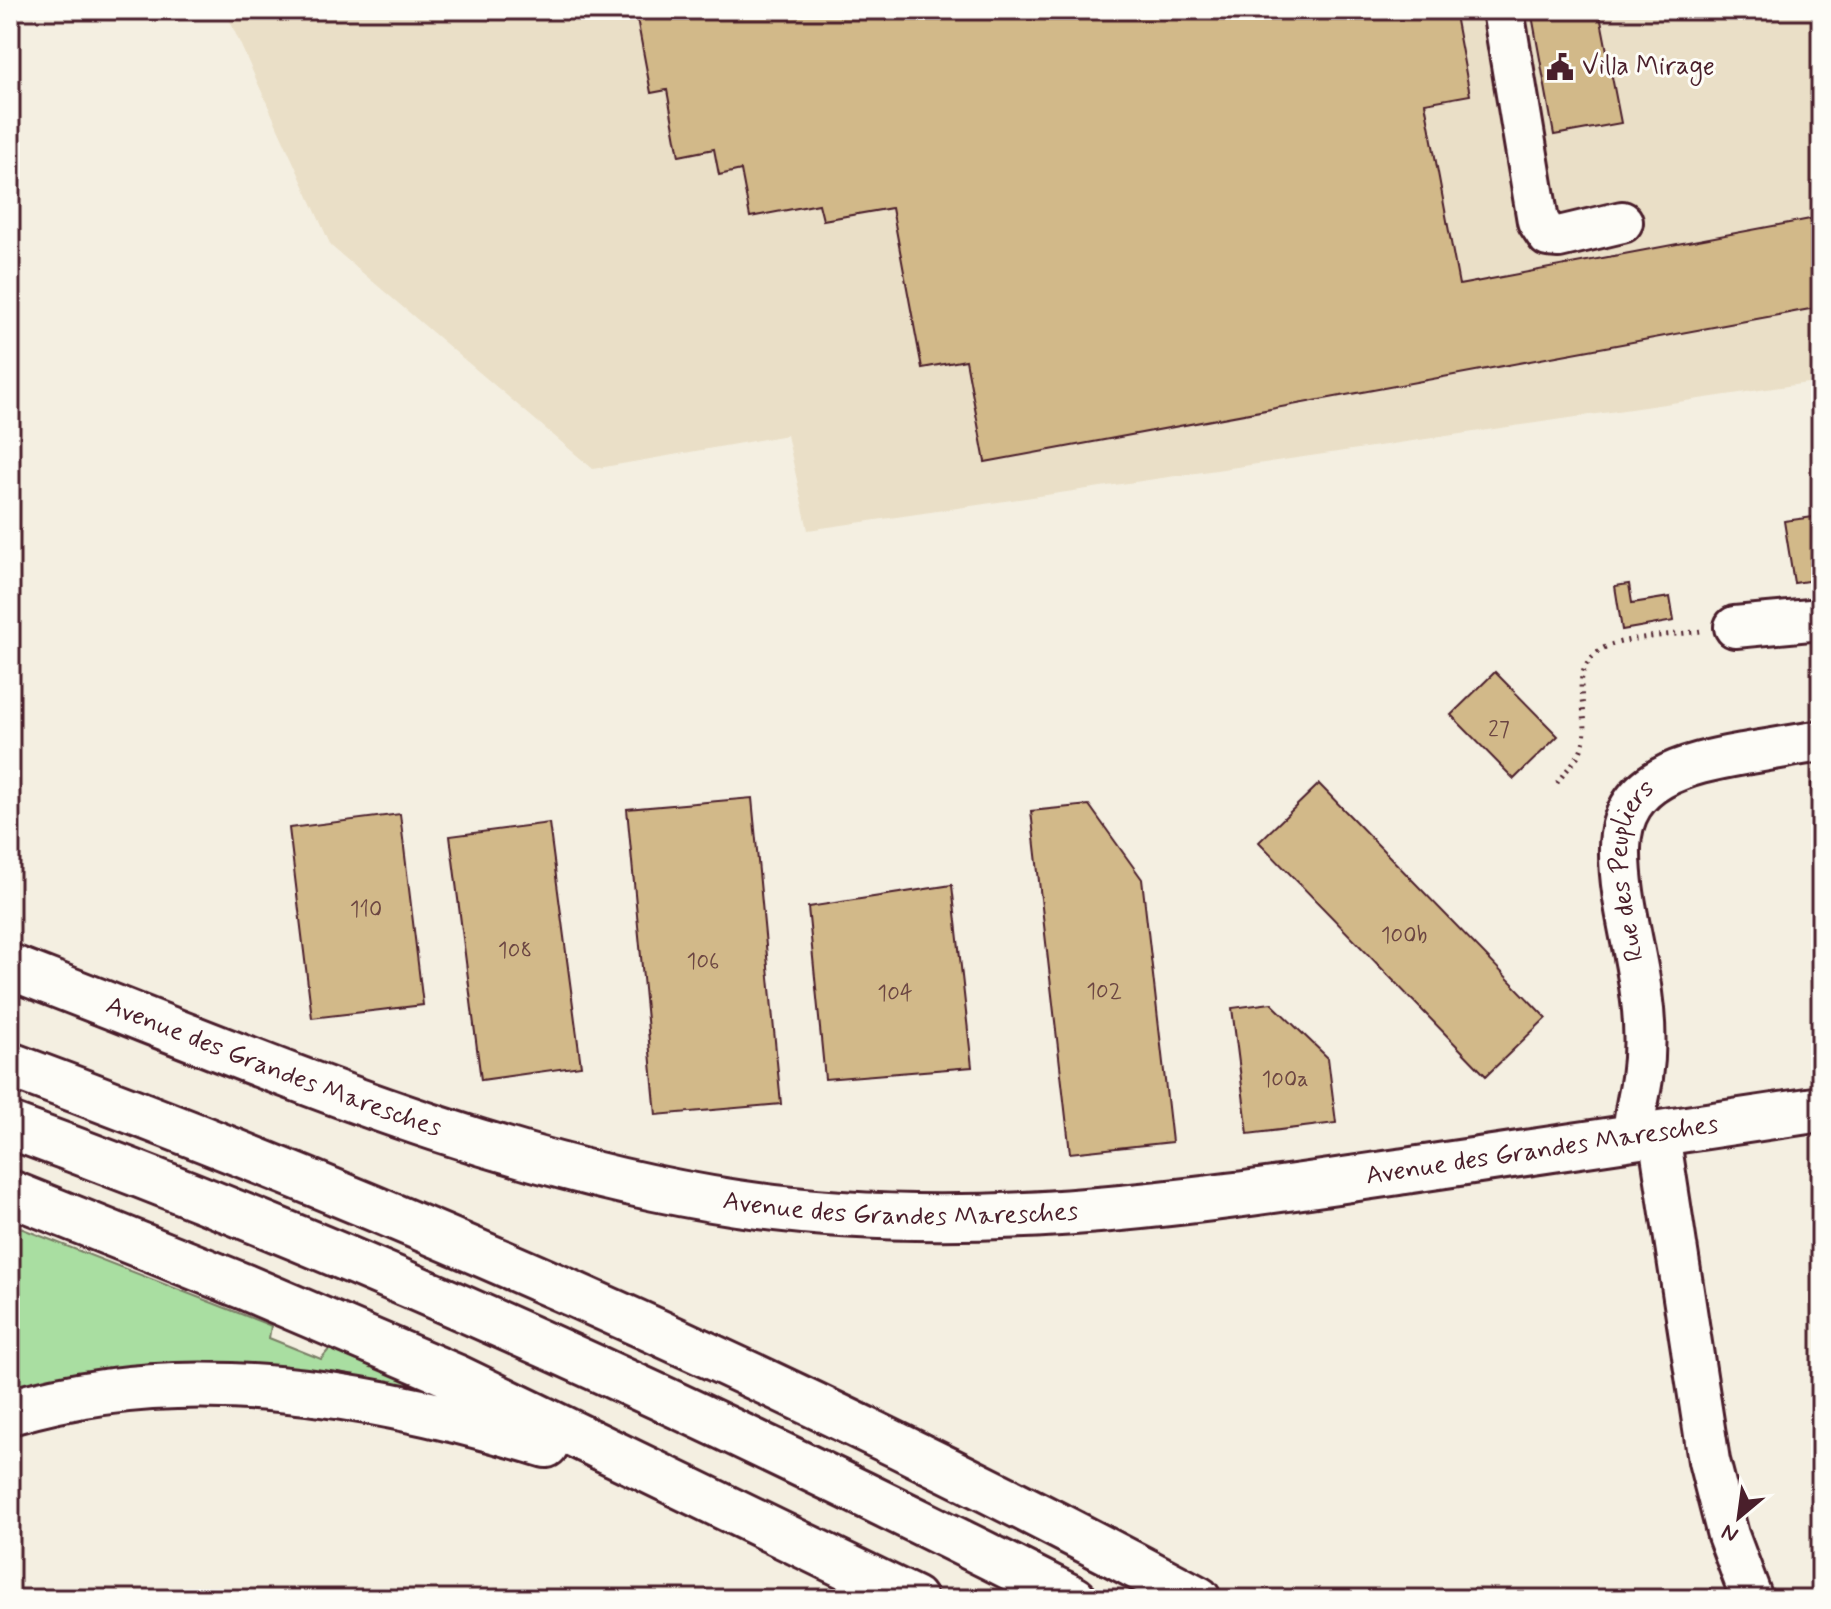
<svg xmlns="http://www.w3.org/2000/svg" width="1831" height="1609" viewBox="0 0 1831 1609" font-family="Mynerve,sans-serif">
<rect width="100%" height="100%" fill="#f4efe1"/>
<filter id="ink" filterUnits="userSpaceOnUse"><feTurbulence type="fractalNoise" baseFrequency=".0125" numOctaves="2"/><feDisplacementMap in="SourceGraphic" scale="16" xChannelSelector="R" yChannelSelector="G"/><feConvolveMatrix kernelMatrix="1 2 1 2 8 2 1 2 1" color-interpolation-filters="sRGB"/></filter>
<g filter="url(#ink)">
<path fill="#eadfc7" d="M225,10H1821V381L808,530L787,435L593,469L331,246Z"/>
<path fill="#a9dea1" stroke="#7a7e66" stroke-width="2" d="M10,1224L269,1325L271,1326L269,1338L321,1359L331,1347L447,1396L10,1394Z"/>
<path fill="#d2b989" stroke="#4a1f2b" stroke-width="2" d="M655,10H1454L1470,95L1425,103L1459,285L1821,217V307L985,462L966,360L922,368L892,208L823,220L819,204L750,217L741,170L719,175L714,149L679,156L667,90L651,93L636,13Z
M1531,10H1599L1621,123L1554,135Z
M1821,516V579L1794,583L1784,521Z
M1629,584L1632,603L1670,597L1674,621L1622,630L1615,586Z
M1495,672L1558,736L1514,779L1451,715Z
M1821,783V834H1818L1811,784Z
M1319,784L1546,1018L1486,1076L1259,842Z
M752,798L781,1104L656,1115L627,809Z
M1089,805L1142,879L1172,1142L1070,1153L1031,811Z
M400,814L423,1005L312,1018L289,828Z
M549,823L581,1066L481,1080L450,836Z
M952,885L972,1067L825,1079L808,907Z
M1271,1003L1328,1058L1336,1123L1248,1134L1232,1008Z"/>
<g fill="none" stroke-linecap="round" stroke-linejoin="round">
<g stroke="#4a1f2b" stroke-width="46">
<g id="minor">
<path d="M1503,10L1538,221L1548,236L1559,237L1622,222"/>
<path d="M1735,627L1821,619"/>
<path d="M1659,1134L1709,1461L1728,1535L1752,1599"/>
<path id="s1" d="M1634,1138C1633,1116 1639,1099 1642,1078C1646,1050 1645,1021 1641,993C1635,945 1619,896 1620,848C1621,778 1687,764 1743,754C1769,750 1795,745 1821,741"/>
</g>
</g>
<g stroke="#4a1f2b" stroke-width="50">
<g id="major">
<path id="s2" d="M10,967C247,1057 484,1165 737,1203C964,1237 1181,1204 1405,1171C1544,1150 1682,1130 1821,1109"/>
</g>
</g>
<g stroke="#4a1f2b" stroke-width="50">
<path id="highway" d="M10,1065C417,1216 815,1394 1198,1599
M10,1126C375,1259 728,1424 1074,1599
M10,1193L245,1287L458,1378L914,1599
M10,1412C187,1359 374,1393 546,1445"/>
</g>
<path stroke="#4a1f2b" stroke-width="5" stroke-dasharray="2 6" stroke-linecap="butt" d="M1557,783C1564,772 1578,760 1582,747C1594,712 1562,676 1602,649C1621,637 1677,635 1701,631"/>
<use href="#minor" stroke="#fdfcf7" stroke-width="40"/>
<use href="#major" stroke="#fdfcf7" stroke-width="44"/>
<use href="#highway" stroke="#fdfcf7" stroke-width="44"/>
</g>
</g>
<defs>
<g id="civic-bare" transform="scale(2.16)"><path d="M-.6-6.5H3V-4.5H.6V-3L4-1V1h2V6H-6V1h2V-1L-.6-3ZM-1.2 2.5V6h2.4V2.5Z" fill="#4a1f2b" stroke="#fdfcf7" stroke-width="2.5" paint-order="stroke"/></g>
</defs>
<g fill-rule="evenodd">
<use href="#civic-bare" x="1560" y="67"/>
</g>
<g text-anchor="middle" dominant-baseline="central" stroke-width="6" stroke-linejoin="round" paint-order="stroke">
<g font-size="22" fill="#6c4642">
<text x="1499" y="730">27</text>
<text x="366" y="910">110</text>
<text x="1404" y="936">100b</text>
<text x="515" y="951">108</text>
<text x="703" y="962">106</text>
<text x="1104" y="992">102</text>
<text x="895" y="994">104</text>
<text x="1285" y="1080">100a</text>
</g>
<g font-size="26" fill="#4a1f2b" stroke="#fdfcf7" text-anchor="start">
<text x="1582" y="67">Villa Mirage</text>
</g>
<g font-size="26" fill="#4a1f2b" stroke="#fdfcf7">
<text stroke="none"><textPath href="#s1" startOffset="272">Rue des Peupliers</textPath></text>
<text stroke="none"><textPath href="#s2" startOffset="282">Avenue des Grandes Maresches</textPath></text>
<text stroke="none"><textPath href="#s2" startOffset="1576">Avenue des Grandes Maresches</textPath></text>
<text stroke="none"><textPath href="#s2" startOffset="930">Avenue des Grandes Maresches</textPath></text>
</g>
</g>
<rect width="1831" height="1609" fill="none" stroke="#fdfcf7" stroke-width="40"/>
<rect x="20" y="20" width="1791" height="1569" fill="none" stroke="#4a1f2b" stroke-width="3" filter="url(#ink)"/>
<g transform="translate(1739 1517) rotate(209)" stroke="#fdfcf7" stroke-width="6" paint-order="stroke">
<path d="M0-6L14 30L0 20L-14 30Z" fill="#4a1f2b"/>
<text y="-12" font-size="22" font-weight="bold" text-anchor="middle" fill="#4a1f2b">N</text>
</g>
</svg>
